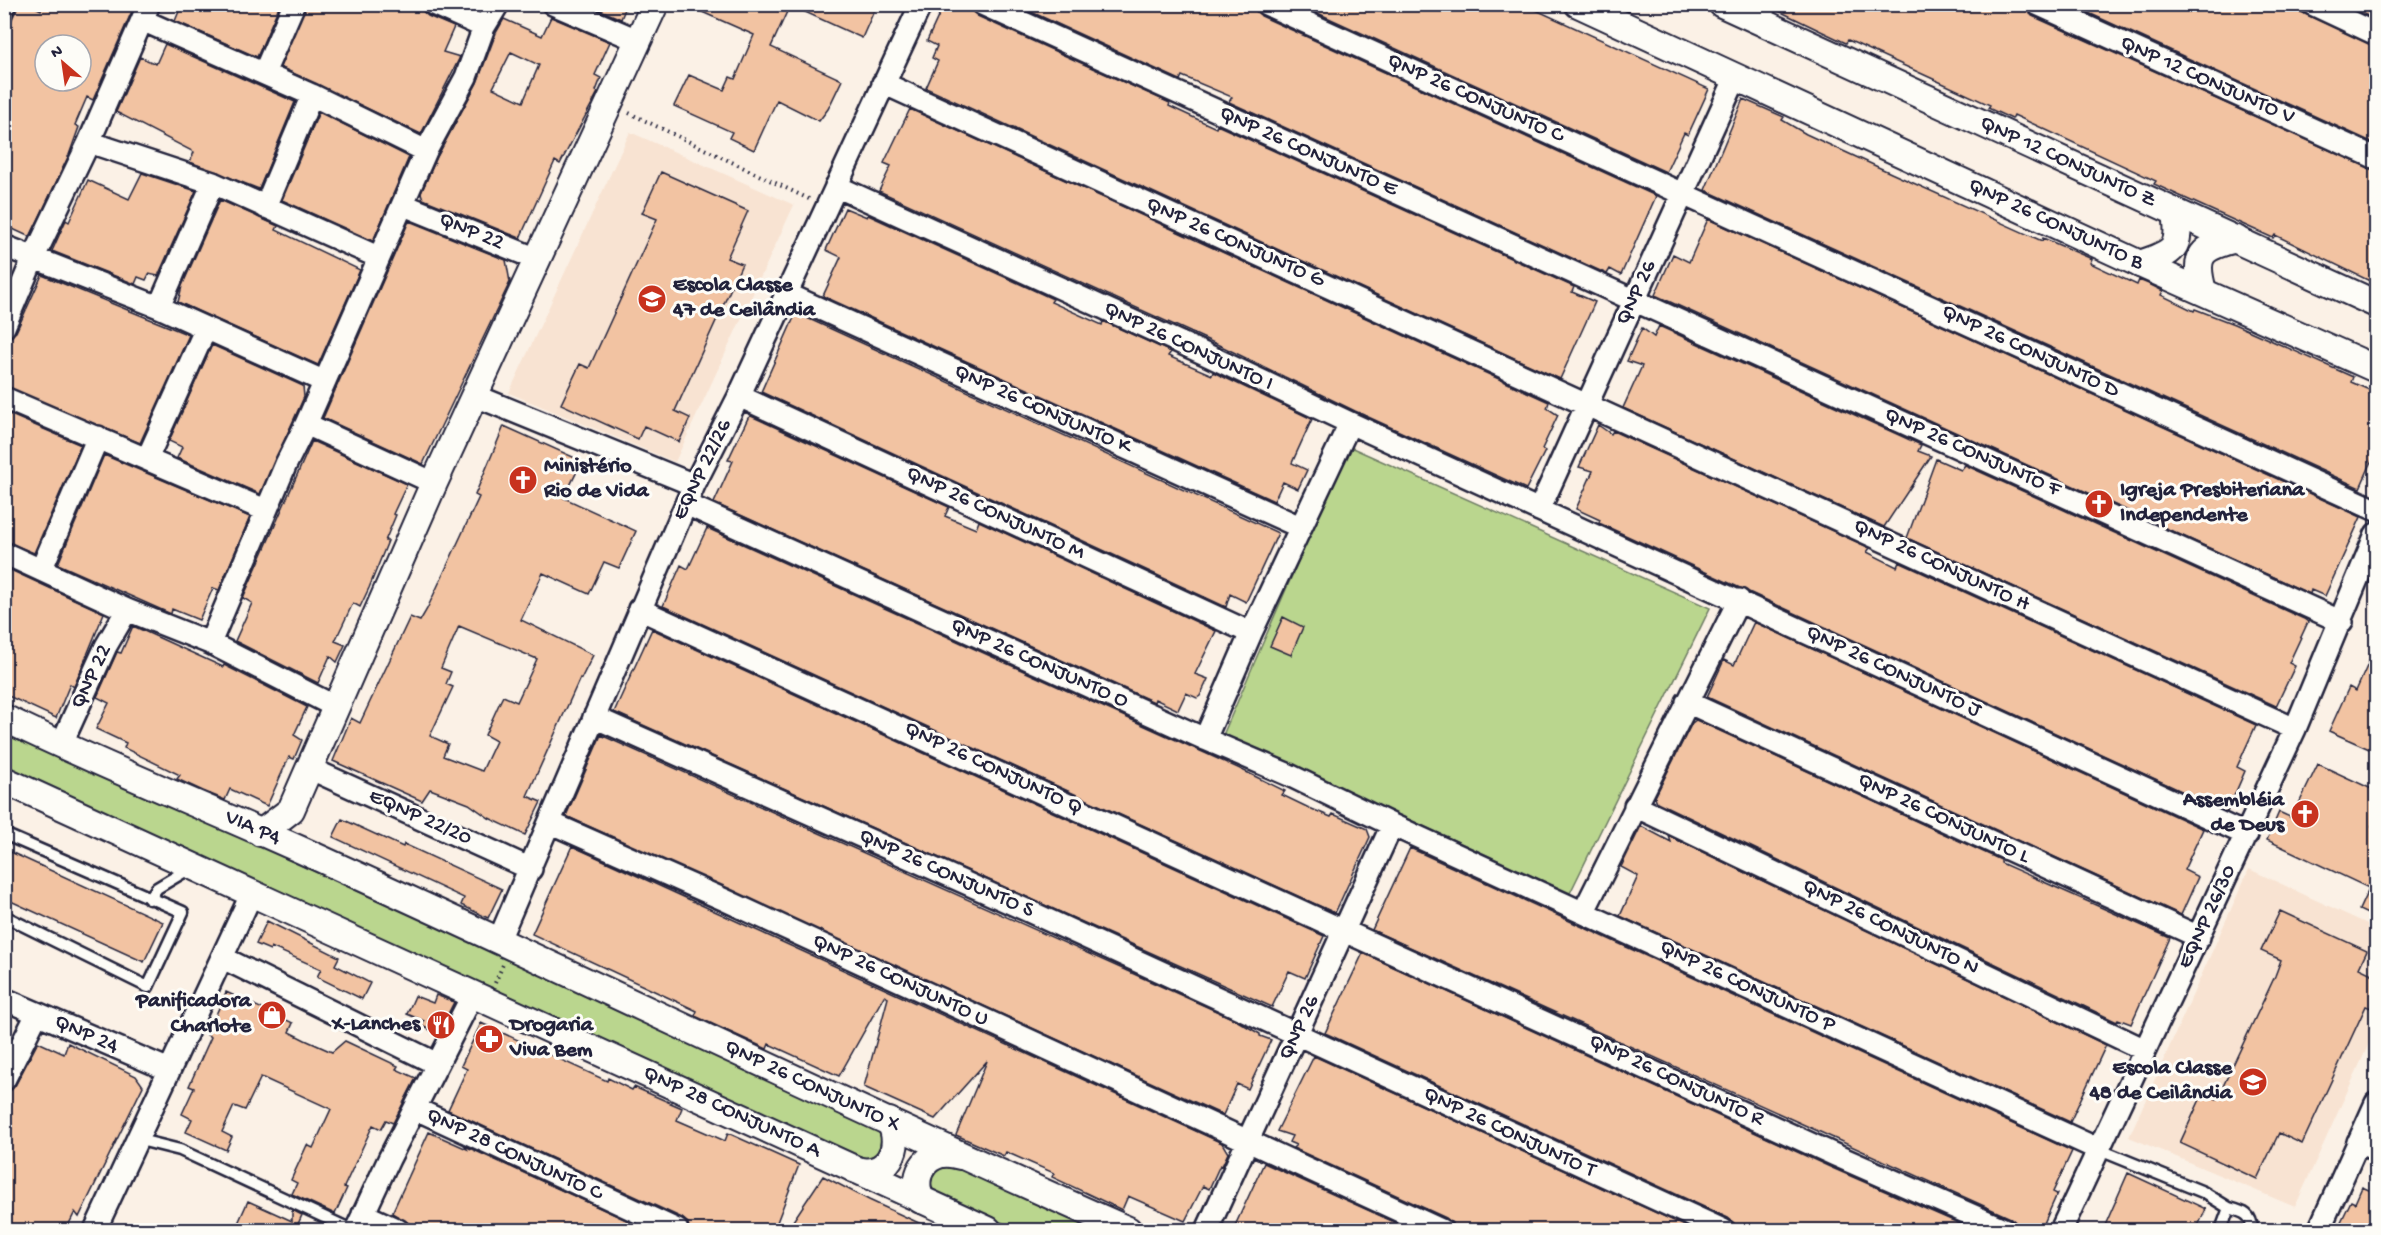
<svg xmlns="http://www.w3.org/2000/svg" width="2381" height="1235" viewBox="0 0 2381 1235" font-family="'Gochi Hand',sans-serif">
<rect width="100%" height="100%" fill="#fbf1e6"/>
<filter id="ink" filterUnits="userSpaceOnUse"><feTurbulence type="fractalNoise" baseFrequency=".0167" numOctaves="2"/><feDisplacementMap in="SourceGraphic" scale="12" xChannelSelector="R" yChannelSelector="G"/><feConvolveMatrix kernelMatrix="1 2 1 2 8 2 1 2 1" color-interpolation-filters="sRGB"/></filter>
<g filter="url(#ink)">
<path fill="#f8e3d2" d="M630,132L794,205L675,462L509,393Z
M2249,869L2376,928V1028L2295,1207L2129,1137Z"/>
<path fill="#bad68e" stroke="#6e7c64" stroke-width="1.5" d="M1348,446L1710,608L1570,893L1223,735Z
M5,734L160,801L877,1127L883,1143L878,1154L862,1159L5,769Z
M948,1163L1098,1230H1019L934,1192L930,1182L933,1171Z"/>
<path fill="#f2c3a2" stroke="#22223b" stroke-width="1.5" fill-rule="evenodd" d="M19,4H29L41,10L43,4H135L93,100L87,97L75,125L79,127L69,155L30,237L4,225V36ZM45,45H81V81H45Z
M182,4H280L257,57L175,21Z
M306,4H415L428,16L454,27L443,52L460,57L421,134L280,67Z
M587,4H627L621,19Z
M684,4H877L862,38L790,5L771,47L842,80L828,109L819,121L777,100L754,150L729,138L732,132L674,106L689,75L724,90L730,77L735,79L754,35Z
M944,4H969L977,16L1170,103L1169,106L1216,128L1217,125L1574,287L1572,292L1595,302L1560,379L926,88L938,61L932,58L937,46L927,41Z
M1014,4H1253L1261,16L1656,196L1621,275L1610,269L1607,274L1229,102L1232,97L1182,76L1180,80Z
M1298,4H1523L1709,89L1688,135L1684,133L1666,172Z
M1779,4H2024L2032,16L2376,171V284L2275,235L2273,238L2178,195L2154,184L2156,181L2014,115L2012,119L1988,108L1990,105L1942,83L1848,40L1846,43L1827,34L1777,10Z
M2069,4H2284L2376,47V144Z
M2351,4H2376V20L2349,7Z
M551,17L610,42L595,75L601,78L596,91L598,92L560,164L555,161L520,238L423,199L421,193L437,157L477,83L496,33L504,19L542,36ZM511,52L539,65L523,102L493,88Z
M165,44L295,102L259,189L190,162L194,152L116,112L140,57L156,64Z
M1743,99L1784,117L1782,120L1806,134L1891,173L2042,241L2043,238L2092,259L2090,263L2137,285L2139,280L2151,285L2163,291L2161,295L2194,311L2195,309L2234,324L2353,377L2351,382L2374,392L2371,399L2376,401V452L2360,488L1705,190Z
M910,109L1549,402L1547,408L1558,415L1542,449L1545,451L1526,489L1355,411L1223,347L879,191L891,166L884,163Z
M319,112L409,157L373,241L282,200Z
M661,172L748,211L727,258L742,264L675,411L690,418L679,442L644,426L638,439L561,404L580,364L589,368L657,219L642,213Z
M142,173L196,191L158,276L149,274L146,280L138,277L135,284L52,251L66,220L69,222L88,180L129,199Z
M220,200L278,226L276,230L360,270L318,365L178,302L182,286Z
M845,208L867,217L868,215L1053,299L1051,302L1102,325L1103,321L1171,352L1168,356L1212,375L1213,372L1312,419L1292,463L1307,470L1298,489L1283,482L1274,501L823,296L841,257L826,250Z
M1708,219L2361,517L2325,596L2311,590L2310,594L1655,295L1673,254L1689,262Z
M409,221L506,260L510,282L423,464L323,418Z
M42,275L189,335L140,443L4,386V340L16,332Z
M796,313L1278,533L1246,602L1230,594L1226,607L761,392Z
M1659,326L1921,445L1918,451L1931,456L1884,527L1623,408L1642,366L1627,361L1642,328L1654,337Z
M212,345L303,386L304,397L260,494L177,458L182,447L169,441Z
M4,412L81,445L34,553L4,541Z
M751,416L949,507L945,516L976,529L979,521L1216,631L1195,674L1208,679L1200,696L1197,698L1186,693L1178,710L1155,699L1154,702L714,503L733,461L728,460L748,418Z
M1598,425L1611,434L1613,431L1870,548L1867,552L1897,567L1899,562L2256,725L2237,767L2245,771L2227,812L1599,523L1600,520L1576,509L1593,471L1579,467Z
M504,426L582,461L564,498L636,531L619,568L604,562L589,594L543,573L521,620L593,655L581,679L580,678L527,796L541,802L525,835L489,818L469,804L430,789L422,801L333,761L351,718L360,723L410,617L420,621L427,609L479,497L475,495ZM459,626L537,659L517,702L503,696L500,702L485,735L496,741L482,771L443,756L448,744L430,736L453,687L446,684L451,672L441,668Z
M312,441L407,484L393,514L396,515L385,541H388L369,588L360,607L353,603L335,641L345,645L337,662L330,656L318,683L235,641L252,603L243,598Z
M104,455L250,517L219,590L213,588L199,620L172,609L171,614L58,564Z
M1936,459L1961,470L1965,465L2304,619L2308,622L2289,663L2295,666L2276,706L1907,538Z
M707,528L1238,768L1285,791L1282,795L1307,807L1331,817L1333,814L1367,829L1370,837L1335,913L663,606L681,565L688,569Z
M4,567L104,613L74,687L70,684L56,718L4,694Z
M1283,617L1303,627L1291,655L1270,646Z
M1754,622L2203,829L2184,870L2198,877L2181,915L1707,697L1724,660L1734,665Z
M133,626L223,667L224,665L307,707L294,735L302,740L294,759L289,757L267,806L230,789L225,800L203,791L177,779L180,775L124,748L126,743L96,729L109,703L97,697L117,652L121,653Z
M652,629L1324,936L1305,978L1289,971L1272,1007L614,712Z
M2376,646V752L2329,731L2349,687L2356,691Z
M1696,720L2001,860V863L2170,938L2131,1024L2118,1019L2117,1022L1657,802L1655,797L1692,723Z
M601,735L1234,1019L1260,1034V1036L1271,1040L1248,1089L1237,1084L1223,1115L566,816Z
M2318,764L2376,791V816L2372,826L2376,829V918L2359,910L2369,888L2267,840L2279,812L2292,818Z
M342,819L403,847L404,844L502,889L488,918L461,905L464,898L333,837Z
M1641,826L1671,842L1669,836L2106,1045L2070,1122L1620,916L1638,876L1621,867Z
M572,846L1222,1143L1228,1153L1222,1166L1220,1165L1209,1189L1203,1186L1185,1221L1128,1196L1122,1210L1052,1177L1054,1173L1006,1152L1004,1156L956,1135L987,1061L935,1119L864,1087L888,998L884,996L839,1076L769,1044L767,1049L695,1016L697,1011L532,934Z
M1410,848L2072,1151L2053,1192L2057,1194L2041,1230H2025L2018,1227L2011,1218L1372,930Z
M4,849L163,922L144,962L4,898Z
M2280,911L2367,951L2359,968L2376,976V995L2371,1008L2366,1006L2302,1144L2279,1133L2257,1179L2180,1143L2203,1093L2217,1099L2275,976L2281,960L2261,951Z
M267,921L339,957L335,965L370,983L362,999L317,977L321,969L271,947L270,950L256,944Z
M1363,953L1830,1167L1965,1226L1963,1230H1735L1734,1223L1728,1218L1325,1033Z
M226,992L293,1023L289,1032L305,1040L332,1052L345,1041L398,1066L396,1069L416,1078L393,1123L386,1120L381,1129L373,1125L344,1187L347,1188L335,1214L292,1194L297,1183L291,1180L307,1145L313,1148L331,1109L261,1077L245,1110L234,1106L222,1132L232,1137L226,1150L186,1132L192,1119L182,1114L194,1088L189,1086L211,1037L207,1035Z
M436,995L454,1002L438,1034L422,1026L424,1021L407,1014L415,996L433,1003Z
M481,1023L607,1081L608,1078L632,1090L634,1087L682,1108L677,1120L725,1141L728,1133L799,1165L774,1230H689L688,1223L682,1218L448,1110L467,1069L461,1066Z
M38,1042L64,1054L68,1043L136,1076L143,1086L79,1217L75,1212L66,1230H4V1093L15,1086Z
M1314,1056L1694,1230H1453L1452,1223L1446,1218L1293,1148L1296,1145L1289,1142L1292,1136L1277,1131Z
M429,1132L467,1149L465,1146L648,1230H420L392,1213Z
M1264,1163L1275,1168L1412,1230H1233Z
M2128,1173L2206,1209L2196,1230H2103Z
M823,1176L869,1200L934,1230H787Z
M2362,1187L2376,1193V1230H2337L2351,1201L2355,1203Z
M248,1201L292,1221V1210L302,1215L298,1224L313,1230H235Z"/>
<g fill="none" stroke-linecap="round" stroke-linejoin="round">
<g stroke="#22223b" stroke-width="15">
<path id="service" d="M4,834L183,912L148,987L4,916
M149,899L157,888L192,867
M136,1139L180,1150L352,1230
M2100,1150L2203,1192L2229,1208L2221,1230
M2229,1208C2244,1212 2252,1214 2252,1230"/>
</g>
<g stroke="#22223b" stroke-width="26">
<path id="minor" d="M433,4L484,27
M553,4L637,40
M982,4L2342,622
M1266,4L2376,510
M2037,4L2376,158
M2312,4L2376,34
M4,6L5,4
M142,20L312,95L426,151
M1758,21L1766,4
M264,73L294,4
M883,83L2295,729
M89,142L213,183L378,257
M836,186L1205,354L1350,423L2247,835
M404,205L537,259
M265,207L312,95
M4,246L159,307L323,381
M785,293L1300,527
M159,307L213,183
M4,327L33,259L89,142L149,4
M476,396L694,485
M739,396L1251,633
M4,398L265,510
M306,424L434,483
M147,459L206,328
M686,504L1205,739L1289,775L1392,825L2100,1150
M1539,510L1736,77
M4,553L127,610L210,643L334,706
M41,570L98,437
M639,609L1835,1155L2006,1230
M210,643L286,464L306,424L426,151L466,77L484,27L498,4
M1687,702L2199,937
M594,717L1024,909L1723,1230
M1205,739L1251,633L1350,423
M61,745L106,646L127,610
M309,768L531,869
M1635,806L2145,1050
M551,823L725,900L1441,1230
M1584,911L1739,600
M498,942L694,485L739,396L921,4
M223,958L437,1064
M4,999L169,1070
M4,1080L37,1014
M416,1109L677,1230
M2358,1142L2376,1150
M363,1214L398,1230
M95,1230L252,893
M356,1230L389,1159L472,996
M1207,1230L1392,825
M2061,1230L2295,729L2376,534
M2319,1230L2376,1103"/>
</g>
<g stroke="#22223b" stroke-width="30">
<g id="tertiary">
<path id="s1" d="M1578,4L2140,264L2376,369"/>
<path id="s2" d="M1722,4L2376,304"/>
<path d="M2140,264C2175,252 2181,249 2176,212"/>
<path d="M2203,291C2193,254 2201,248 2236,239"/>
<path id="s3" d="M4,718C101,765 201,805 299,849C576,974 850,1108 1128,1230"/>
<path id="s4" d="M4,780L988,1230"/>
<path d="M261,833L291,810L434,483L655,4"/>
<path d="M854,1169C886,1181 905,1146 889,1121"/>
<path d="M921,1200C909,1172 930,1146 960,1156"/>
</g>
</g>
<path stroke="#22223b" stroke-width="4" stroke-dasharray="1.5 4.5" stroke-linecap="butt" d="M629,113L809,199
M495,983L503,965"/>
<use href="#service" stroke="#fdfcf7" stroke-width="10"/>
<use href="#minor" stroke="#fdfcf7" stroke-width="21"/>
<use href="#tertiary" stroke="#fdfcf7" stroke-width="26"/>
</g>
</g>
<defs>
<g id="school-disc" transform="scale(1.5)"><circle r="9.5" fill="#c8321e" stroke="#fdfcf7"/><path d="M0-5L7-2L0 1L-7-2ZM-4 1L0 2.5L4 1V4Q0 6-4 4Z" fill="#fff"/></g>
<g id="church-disc" transform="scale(1.5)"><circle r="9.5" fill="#c8321e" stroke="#fdfcf7"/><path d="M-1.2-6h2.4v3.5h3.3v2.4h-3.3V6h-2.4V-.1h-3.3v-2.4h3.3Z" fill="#fff"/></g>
<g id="shop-disc" transform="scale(1.5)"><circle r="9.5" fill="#c8321e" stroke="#fdfcf7"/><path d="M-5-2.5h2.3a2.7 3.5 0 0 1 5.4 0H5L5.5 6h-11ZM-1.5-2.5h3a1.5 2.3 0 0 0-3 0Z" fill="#fff"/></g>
<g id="restaurant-disc" transform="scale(1.5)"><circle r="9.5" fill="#c8321e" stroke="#fdfcf7"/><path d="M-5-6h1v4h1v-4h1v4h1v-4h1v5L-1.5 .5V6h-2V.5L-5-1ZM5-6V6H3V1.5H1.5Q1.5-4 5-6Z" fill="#fff"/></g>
<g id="pharmacy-disc" transform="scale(1.5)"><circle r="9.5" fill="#c8321e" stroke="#fdfcf7"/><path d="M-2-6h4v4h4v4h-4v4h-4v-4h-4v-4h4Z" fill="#fff"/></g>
</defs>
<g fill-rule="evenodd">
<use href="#school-disc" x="652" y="299"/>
<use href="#church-disc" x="523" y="480"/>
<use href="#church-disc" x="2099" y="504"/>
<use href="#church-disc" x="2305" y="814"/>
<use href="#shop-disc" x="272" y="1015"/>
<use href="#restaurant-disc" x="441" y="1025"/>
<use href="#pharmacy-disc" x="489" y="1039"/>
<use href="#school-disc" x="2253" y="1082"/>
</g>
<g text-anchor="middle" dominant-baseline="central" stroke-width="6" stroke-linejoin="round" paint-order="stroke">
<g font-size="22" fill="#22223b" stroke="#fdfcf7">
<text transform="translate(2207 81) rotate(24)">QNP 12 CONJUNTO V</text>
<text transform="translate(1475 99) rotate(24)">QNP 26 CONJUNTO C</text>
<text transform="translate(1308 152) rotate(24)">QNP 26 CONJUNTO E</text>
<text stroke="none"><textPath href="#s2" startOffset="380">QNP 12 CONJUNTO Z</textPath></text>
<text stroke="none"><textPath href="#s1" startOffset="526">QNP 26 CONJUNTO B</textPath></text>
<text transform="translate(471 232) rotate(22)">QNP 22</text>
<text transform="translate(1235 243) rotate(24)">QNP 26 CONJUNTO G</text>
<text transform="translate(1637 293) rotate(-65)">QNP 26</text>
<text transform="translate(1188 347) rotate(25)">QNP 26 CONJUNTO I</text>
<text transform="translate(2030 352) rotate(25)">QNP 26 CONJUNTO D</text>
<text transform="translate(1042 410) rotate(24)">QNP 26 CONJUNTO K</text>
<text transform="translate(1972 453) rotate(24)">QNP 26 CONJUNTO F</text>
<text transform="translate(703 470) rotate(-64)">EQNP 22/26</text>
<text transform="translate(995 514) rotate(25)">QNP 26 CONJUNTO M</text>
<text transform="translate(1941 566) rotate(25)">QNP 26 CONJUNTO H</text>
<text transform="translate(1039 664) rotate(24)">QNP 26 CONJUNTO O</text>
<text transform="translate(1893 672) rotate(25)">QNP 26 CONJUNTO J</text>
<text transform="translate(92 677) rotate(-65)">QNP 22</text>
<text transform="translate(993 769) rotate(25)">QNP 26 CONJUNTO Q</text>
<text transform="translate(420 818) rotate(24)">EQNP 22/20</text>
<text transform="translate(1943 819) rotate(25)">QNP 26 CONJUNTO L</text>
<text stroke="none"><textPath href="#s3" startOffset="272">VIA P4</textPath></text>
<text transform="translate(946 874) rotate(24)">QNP 26 CONJUNTO S</text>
<text transform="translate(2208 917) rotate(-65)">EQNP 26/30</text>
<text transform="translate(1890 928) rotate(26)">QNP 26 CONJUNTO N</text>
<text transform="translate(900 981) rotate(25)">QNP 26 CONJUNTO U</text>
<text transform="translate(1747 987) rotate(25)">QNP 26 CONJUNTO P</text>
<text transform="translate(1300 1028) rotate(-65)">QNP 26</text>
<text transform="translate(86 1035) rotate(24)">QNP 24</text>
<text transform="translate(1676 1081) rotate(25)">QNP 26 CONJUNTO R</text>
<text stroke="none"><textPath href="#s3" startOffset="888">QNP 26 CONJUNTO X</textPath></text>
<text stroke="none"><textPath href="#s4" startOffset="800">QNP 28 CONJUNTO A</textPath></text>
<text transform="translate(1509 1133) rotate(25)">QNP 26 CONJUNTO T</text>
<text transform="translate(514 1155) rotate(25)">QNP 28 CONJUNTO C</text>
</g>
<g font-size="22" font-weight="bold" fill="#22223b" stroke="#fdfcf7" text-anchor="start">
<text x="673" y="286">Escola Classe<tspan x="673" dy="25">47 de Ceilândia</tspan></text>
<text x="544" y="467">Ministério<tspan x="544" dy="25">Rio de Vida</tspan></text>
<text x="2120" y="491">Igreja Presbiteriana<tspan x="2120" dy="25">Independente</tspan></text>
<text x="2284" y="801" text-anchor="end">Assembléia<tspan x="2284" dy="25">de Deus</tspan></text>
<text x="251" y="1002" text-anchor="end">Panificadora<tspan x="251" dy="25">Charlote</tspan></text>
<text x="420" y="1025" text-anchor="end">X-Lanches</text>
<text x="510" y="1026">Drogaria<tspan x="510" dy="25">Viva Bem</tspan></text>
<text x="2232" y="1069" text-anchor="end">Escola Classe<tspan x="2232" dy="25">48 de Ceilândia</tspan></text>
</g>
</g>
<rect width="2381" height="1235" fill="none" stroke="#fdfcf7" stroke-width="24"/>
<rect x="12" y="12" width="2357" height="1211" fill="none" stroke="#22223b" stroke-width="2" filter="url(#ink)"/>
<g transform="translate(63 63) rotate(331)"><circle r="28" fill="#fdfcf7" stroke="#a5a5ac" stroke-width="1.5"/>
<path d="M0-4.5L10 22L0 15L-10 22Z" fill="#c8321e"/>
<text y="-9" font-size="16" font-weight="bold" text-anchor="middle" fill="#22223b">N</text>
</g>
</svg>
